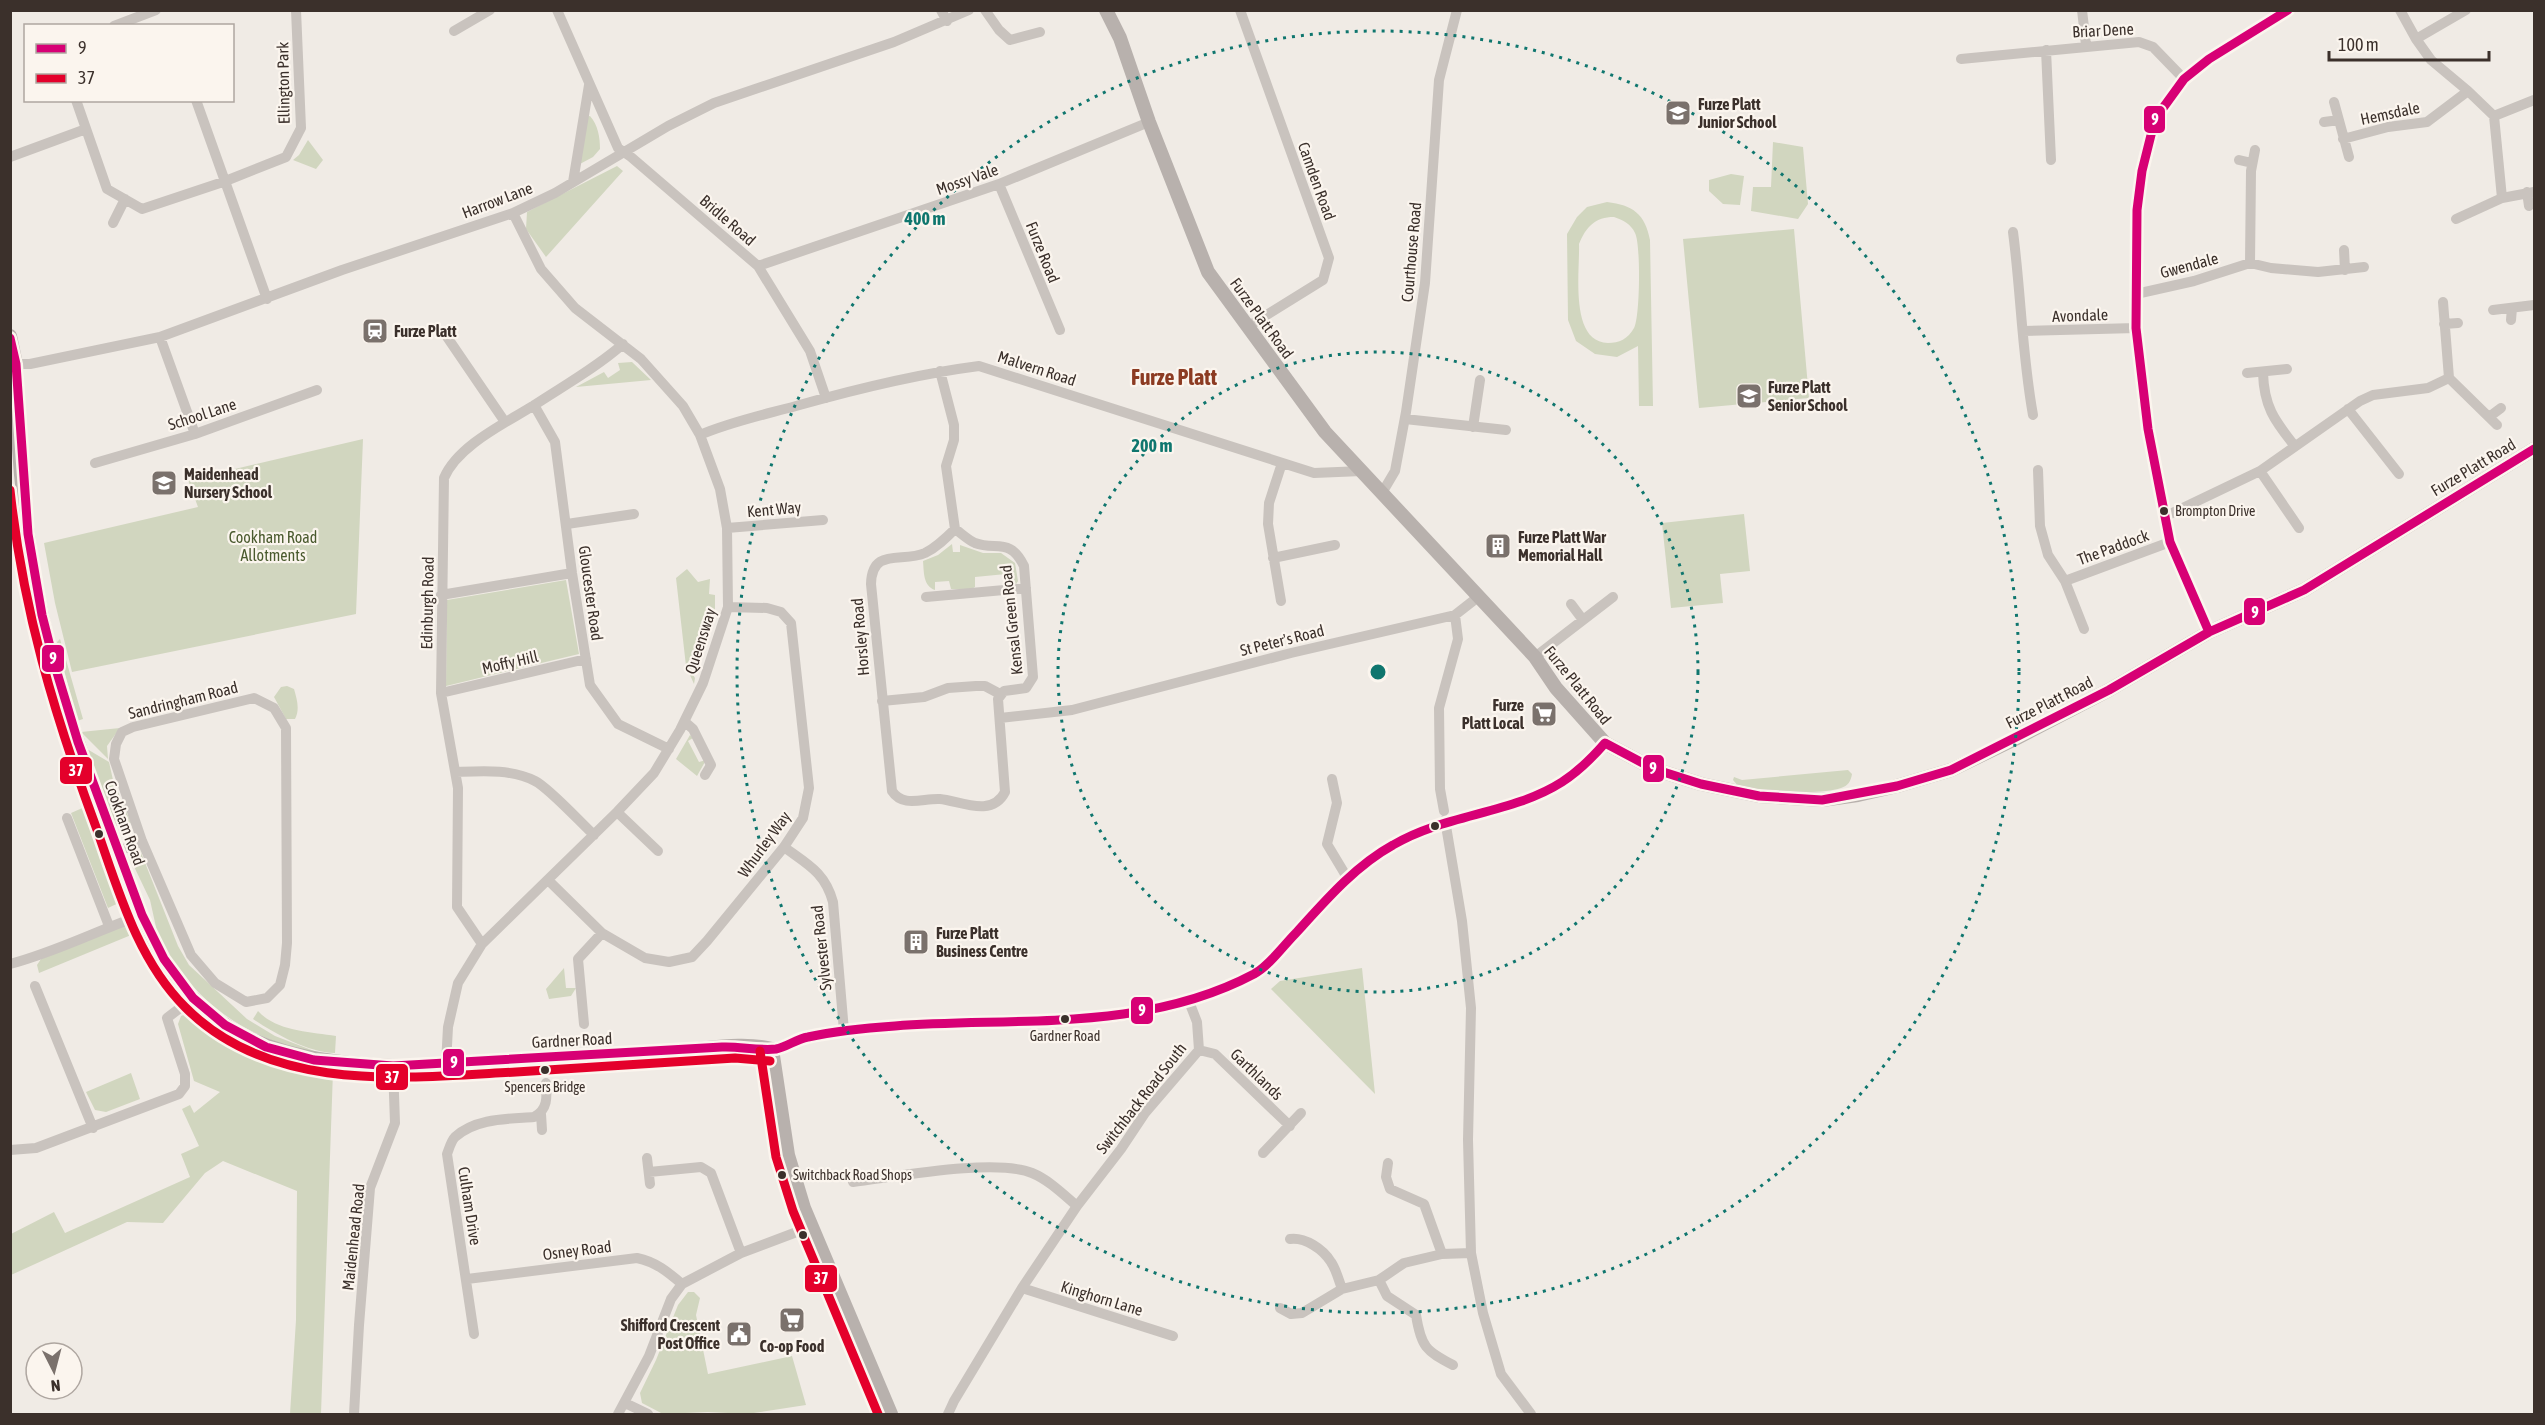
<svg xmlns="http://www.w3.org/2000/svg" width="2545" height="1425" viewBox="0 0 2545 1425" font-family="'Asap Condensed',sans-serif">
<rect width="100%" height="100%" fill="#f0ebe5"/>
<path fill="#d1d6bf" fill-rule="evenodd" d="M590,116C598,125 600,137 600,149L593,157L578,165L585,117Z
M308,140L323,160L316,169L293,160L299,155Z
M1773,142L1803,147L1808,204L1798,219L1751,211L1753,187H1771Z
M617,166L623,171L546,257L526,229L527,212Z
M1731,174L1744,176L1740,205L1723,204L1709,191V180Z
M1607,202C1633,205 1645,214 1650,240L1653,406H1639L1638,346L1617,357L1595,354L1576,341L1568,320L1567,234L1577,217L1587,207ZM1614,217C1623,220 1631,224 1635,233C1641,244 1640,318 1634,328C1628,339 1619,343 1608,343C1569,342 1580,271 1579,244C1586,227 1595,217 1614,217Z
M1794,229L1809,398L1699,408L1683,239Z
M632,362L651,380L576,387L604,372L608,378L620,370L618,363Z
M363,439L356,614L72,672L55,603L44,543L198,507L188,480Z
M1744,514L1750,571L1720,574L1723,603L1671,608L1662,523Z
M952,544L953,552H960V545L983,553H1001L1015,563L1018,581L1016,584L1007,585L1006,574L975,577V587L970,590L951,589L949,581L935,582V590C923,586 924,572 923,561L938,555Z
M687,569L698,582L710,579L709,594L715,595V611L708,610L691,672L695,678L694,684L686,666L676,578Z
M566,580L579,654L446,686L447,600Z
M60,639L83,719L77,721L57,642Z
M287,686L294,689C297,699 300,710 295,719H286L274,697L281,687Z
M120,728L107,746L108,759L81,732Z
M690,735L693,738L688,741L699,762L706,760L697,776L676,759Z
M87,749L109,762L113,780L131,823L115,826Z
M1848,770L1852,774C1851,781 1848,786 1841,788C1819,796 1764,790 1739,787L1733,780L1734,777L1742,780Z
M87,806L125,900L108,908L71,813Z
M136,849L140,850L178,946L189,965L247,1019L275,1036L322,1054C308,1053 295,1048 282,1044C221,1023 182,984 154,928L156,927L150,900L129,856Z
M131,923L136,933L39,973L37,965L41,959Z
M564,968L566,988H576L571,996L549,999L546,989Z
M1362,968L1375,1094L1271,989L1280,981Z
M194,1011L217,1027L300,1068L333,1071L321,1414H290L296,1320L297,1191L223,1161L205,1173L163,1223L127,1222L11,1275V1234L54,1212L65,1233L190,1177L181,1154L199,1146L182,1109L190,1105L194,1113L220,1092L194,1081L178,1024L181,1016Z
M258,1011C276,1031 310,1032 336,1036L335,1053C307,1052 276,1034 253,1019Z
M131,1073L140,1099L106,1112L95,1110L86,1092Z
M688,1292H694L700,1298L696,1315L708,1374L792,1356L806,1405L747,1414L708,1412L663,1414L642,1403L640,1393L656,1360L678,1305Z"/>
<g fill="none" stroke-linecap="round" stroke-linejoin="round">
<path stroke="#c9c3be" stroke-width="10" d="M557,10L618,148L631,157L758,266L810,351L826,398
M941,10L947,21
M985,10L999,30L1010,40L1040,32
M1240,10L1329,258L1323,280L1249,326
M2082,10L2086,45
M2400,10L2416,39L2431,60L2468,91L2494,116L2534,100
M114,26L156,10
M454,31L490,10
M2416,39L2466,10
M2046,50L2051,160
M1961,59L2139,42L2153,47L2184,79
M76,100L107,189L142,209L223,182L286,157L301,128L296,10
M196,100L267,299
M2334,102L2349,157
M2494,116L2502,198L2534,192
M2324,122L2339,120
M2343,139L2388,127L2427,122L2468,91
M10,157L86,129
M2239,160L2252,163
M573,182L589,85
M999,184L1060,330
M2527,192L2529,206
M2456,219L2502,198
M113,223L125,199
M2013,232C2021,293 2022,355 2033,415
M2344,250L2345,270
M2250,263L2251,171L2255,150
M758,266L999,184L1149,122
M2136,294L2194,281L2250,263L2271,268L2318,272L2364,267
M2443,302L2449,378L2497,425
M2493,310L2534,305
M2511,320L2512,308
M2444,324L2458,323
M2023,331L2136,328
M445,334L505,422
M160,337L195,434
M16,364H30L160,337L342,270L513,213L555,193L668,126L714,103L894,42L969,10
M940,371L954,425V440L946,466L955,529
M2247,373L2287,369
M2263,373C2264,406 2274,420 2294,445
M534,405L555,442L572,573L590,685L618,724L669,749
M2348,409L2399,474
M2489,417L2501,408
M1405,419L1506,430
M1473,427L1480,380
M700,435C730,422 763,415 796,406C856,389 917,374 979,366L1314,473L1362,471
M95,463L195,434L317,390
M2038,470L2040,526L2048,555L2065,581L2170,542
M2260,471L2299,528
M1382,493L1395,471L1406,412L1425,283L1439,80L1457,10
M2166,516L2260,471L2360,401L2373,395L2428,388L2449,378
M567,524L634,514
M727,528L823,520
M955,529C961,533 968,540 975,543C996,551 1010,537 1024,566L1033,677L1026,688L1004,691L998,699L1005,792C992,818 960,801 940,799C923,798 903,808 892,791L871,584C872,547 902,563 925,553C937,547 946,538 955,529Z
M10,538L28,534
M1273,558L1335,545
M2065,581L2084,629
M441,595L572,573
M926,597L1026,588
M1281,601L1268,524L1269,503L1282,463
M1571,604L1583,620
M2209,632L2170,542L2148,429L2136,328L2137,210L2142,171L2155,119L2184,79L2209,59L2289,10
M1535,657L1613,597
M441,693L586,659
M254,698L274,708L286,728L287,943L285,965L280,985L267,998L246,1002L215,983L191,955L142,841L114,759L116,744L122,732L133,727Z
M882,701L924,697L948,688L976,686H985L1000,694
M1000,718L1072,710L1291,653L1455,615L1478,597
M685,722L693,729L711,765L705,775
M457,772C483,771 512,769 535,781C549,788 580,822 594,835
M1332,779L1337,803L1327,844L1348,879
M1444,811L1440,789L1439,708L1458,639L1455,615
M617,812L658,851
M67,818L109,926
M1445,820L1462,921L1471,1008L1468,1140L1471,1253L1483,1313L1501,1374L1531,1414
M784,847C807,864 825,872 833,902L844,1031
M117,852L142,841
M548,880L602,933L645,958L669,962L692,957L707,941L784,847L803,818L809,788L791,623L781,612L767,608L728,607
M482,944L457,907L458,788L441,693L444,478C458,445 506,423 536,404C565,385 597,367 623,344
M10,964C56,952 98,930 142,915
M35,986L93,1128
M584,1024L578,959L602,933
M772,1049C928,991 1110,1060 1257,972C1303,931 1339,877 1392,845C1463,801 1553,816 1605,743
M1199,1050L1215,1054L1290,1126
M446,1064L448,1027L458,983L482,944L617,812L654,773L680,730L703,683L728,607L727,528L720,489L700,435L683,406L641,359L575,308L541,269L513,213
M541,1114L542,1130
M10,1150L36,1148L179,1094L185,1086V1074L167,1018L193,998
M1263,1153L1301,1113
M647,1158L650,1184
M1388,1163L1386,1177L1390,1189L1424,1204L1442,1254
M649,1172L701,1167L711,1173L741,1253
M853,1182C895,1177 995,1158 1032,1173C1049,1180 1063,1194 1077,1206
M1290,1239C1305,1237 1323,1249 1331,1262C1336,1269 1339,1281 1342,1289
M467,1279L637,1258C656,1262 668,1272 682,1284
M1379,1280L1387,1296L1416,1315C1421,1347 1426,1351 1453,1365
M1022,1288L1173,1336
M1280,1308L1291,1314L1302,1313L1342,1289L1379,1280L1404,1263L1442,1254L1471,1253
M474,1334L447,1154C449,1149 451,1141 455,1137C476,1118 508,1119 534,1117C548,1110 547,1097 546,1083
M625,1403L648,1414
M354,1414L359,1325L370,1188L395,1123L393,1066
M618,1414L649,1356L671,1299L682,1284L741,1253L810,1227
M948,1414L954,1401L1022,1288L1077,1206L1121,1149L1145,1113L1199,1050L1197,1022L1190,1004"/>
<path stroke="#b8b1ad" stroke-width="14" d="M1106,10L1120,38L1149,122L1208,272L1325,432L1535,657L1556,688L1605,743L1654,769L1701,784L1759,796L1822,800L1858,795L1897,786L1951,770L2015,739L2109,690L2209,632L2304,590L2534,449
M10,336L16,364C16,447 25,534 42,616C58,691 85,763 111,834C131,890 151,955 193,998C245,1053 320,1063 392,1066C428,1067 464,1063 500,1061C557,1058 614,1054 671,1051C704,1050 740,1041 772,1049L788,1155L804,1208L891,1414"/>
<g stroke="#fbf5ee" stroke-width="14">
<path id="bus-1" d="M10,338L16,364L28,534L42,615L55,666L78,742L142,915L164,959L193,998L225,1025L266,1047L314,1060L393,1066L722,1047C739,1046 758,1051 776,1049C787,1047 796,1039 808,1037C836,1031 866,1028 895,1026C1015,1017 1143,1033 1254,974C1270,965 1283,946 1296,933C1325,901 1355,866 1393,845C1445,814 1512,814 1562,782C1579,771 1592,758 1605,743L1654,769L1701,784L1759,796L1822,800L1897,786L1951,770L2109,690L2209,632L2304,590L2534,449
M2209,632L2170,542L2148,429L2136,328L2137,210L2142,171L2155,119L2184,79L2209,59L2288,10"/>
</g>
<g stroke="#fbf5ee" stroke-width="14">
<path id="bus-2" d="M10,490C23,610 54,714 96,827C118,889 137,959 185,1007C271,1094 405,1078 516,1072C589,1068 662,1062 735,1058L770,1061
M760,1051L776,1157L793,1211L878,1414"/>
</g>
<use href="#bus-1" stroke="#d70075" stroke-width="9"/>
<use href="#bus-2" stroke="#e4002b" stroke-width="9"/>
</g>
<g fill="none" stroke="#0f766e" stroke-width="3" stroke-dasharray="3 6">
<circle cx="1378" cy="672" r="320"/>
<circle cx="1378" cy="672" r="641"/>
</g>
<defs>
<g id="school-square" transform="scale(1.35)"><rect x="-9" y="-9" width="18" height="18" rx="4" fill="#7a716c" stroke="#fbf5ee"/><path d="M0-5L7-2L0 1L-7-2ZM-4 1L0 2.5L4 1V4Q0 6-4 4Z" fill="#fff"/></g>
<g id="station-square" transform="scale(1.35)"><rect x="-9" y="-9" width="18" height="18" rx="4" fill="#7a716c" stroke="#fbf5ee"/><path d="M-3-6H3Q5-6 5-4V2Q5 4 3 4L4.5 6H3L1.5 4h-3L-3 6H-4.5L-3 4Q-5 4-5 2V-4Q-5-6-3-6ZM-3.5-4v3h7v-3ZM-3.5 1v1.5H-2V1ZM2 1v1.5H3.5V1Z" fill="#fff"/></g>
<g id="building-square" transform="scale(1.35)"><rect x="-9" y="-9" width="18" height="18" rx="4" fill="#7a716c" stroke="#fbf5ee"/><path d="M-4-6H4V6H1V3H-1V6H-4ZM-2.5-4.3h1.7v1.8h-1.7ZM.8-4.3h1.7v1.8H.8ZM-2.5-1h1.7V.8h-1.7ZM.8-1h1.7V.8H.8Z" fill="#fff"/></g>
<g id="supermarket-square" transform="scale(1.35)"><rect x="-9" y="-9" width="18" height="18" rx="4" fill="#7a716c" stroke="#fbf5ee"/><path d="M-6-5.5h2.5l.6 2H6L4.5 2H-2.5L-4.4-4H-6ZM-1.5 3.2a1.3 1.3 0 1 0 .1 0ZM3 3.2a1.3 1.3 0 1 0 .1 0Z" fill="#fff"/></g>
<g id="civic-square" transform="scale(1.35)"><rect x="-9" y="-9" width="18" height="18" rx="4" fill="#7a716c" stroke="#fbf5ee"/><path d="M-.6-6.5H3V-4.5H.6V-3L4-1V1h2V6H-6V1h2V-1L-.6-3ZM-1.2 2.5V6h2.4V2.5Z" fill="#fff"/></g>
</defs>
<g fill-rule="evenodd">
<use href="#school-square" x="1678" y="113"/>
<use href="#station-square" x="375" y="331"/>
<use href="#school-square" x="1749" y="396"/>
<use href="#school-square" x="164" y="483"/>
<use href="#building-square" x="1498" y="546"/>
<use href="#supermarket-square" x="1544" y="714"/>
<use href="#building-square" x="916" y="942"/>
<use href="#supermarket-square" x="792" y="1320"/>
<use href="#civic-square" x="739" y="1334"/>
</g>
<g fill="#3b302b" stroke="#fbf5ee" stroke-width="2">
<circle cx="2164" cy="511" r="5"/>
<circle cx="1435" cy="826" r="5"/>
<circle cx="99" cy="834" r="5"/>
<circle cx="1065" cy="1019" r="5"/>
<circle cx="545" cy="1070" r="5"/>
<circle cx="782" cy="1175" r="5"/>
<circle cx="803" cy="1235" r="5"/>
</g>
<g text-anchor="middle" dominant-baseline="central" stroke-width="4.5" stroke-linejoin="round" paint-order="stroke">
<g font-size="14" fill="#3b302b" stroke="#fbf5ee" text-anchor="start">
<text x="2175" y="511">Brompton Drive</text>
<text x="1065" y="1036" text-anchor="middle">Gardner Road</text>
<text x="545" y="1087" text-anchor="middle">Spencers Bridge</text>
<text x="793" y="1175">Switchback Road Shops</text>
</g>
<g font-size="16" fill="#3b302b" stroke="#fbf5ee">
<text transform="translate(2103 30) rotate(-3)">Briar Dene</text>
<text transform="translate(283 83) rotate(-91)">Ellington Park</text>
<text transform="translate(2390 113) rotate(-12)">Hemsdale</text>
<text transform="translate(967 179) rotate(-19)">Mossy Vale</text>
<text transform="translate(1317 181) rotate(70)">Camden Road</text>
<text transform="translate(497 200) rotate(-21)">Harrow Lane</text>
<text transform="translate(728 220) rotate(41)">Bridle Road</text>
<text transform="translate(1043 252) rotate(68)">Furze Road</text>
<text transform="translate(1411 252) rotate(-85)">Courthouse Road</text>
<text transform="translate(2189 265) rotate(-15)">Gwendale</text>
<text transform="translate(2080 315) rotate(-2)">Avondale</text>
<text transform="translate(1262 318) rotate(54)">Furze Platt Road</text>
<text transform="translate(1037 368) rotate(18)">Malvern Road</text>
<text transform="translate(202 414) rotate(-18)">School Lane</text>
<text transform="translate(2473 467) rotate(-31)">Furze Platt Road</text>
<text transform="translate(774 509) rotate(-5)">Kent Way</text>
<text transform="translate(2113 547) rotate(-20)">The Paddock</text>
<text transform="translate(591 593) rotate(82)">Gloucester Road</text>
<text transform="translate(427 603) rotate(-89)">Edinburgh Road</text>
<text transform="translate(1011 620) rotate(-96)">Kensal Green Road</text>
<text transform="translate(860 637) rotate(-95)">Horsley Road</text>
<text transform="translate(1282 640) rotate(-14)">St Peter's Road</text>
<text transform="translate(700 641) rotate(-72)">Queensway</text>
<text transform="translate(510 662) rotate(-13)">Moffy Hill</text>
<text transform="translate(1578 685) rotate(51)">Furze Platt Road</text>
<text transform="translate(183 700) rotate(-14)">Sandringham Road</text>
<text transform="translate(2049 702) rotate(-27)">Furze Platt Road</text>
<text transform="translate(125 823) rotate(70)">Cookham Road</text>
<text transform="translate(764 844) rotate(-54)">Whurley Way</text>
<text transform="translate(821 948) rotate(-96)">Sylvester Road</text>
<text transform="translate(572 1040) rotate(-3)">Gardner Road</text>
<text transform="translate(1257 1074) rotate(44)">Garthlands</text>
<text transform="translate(1141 1098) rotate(-52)">Switchback Road South</text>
<text transform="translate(470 1206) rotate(81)">Culham Drive</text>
<text transform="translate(353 1237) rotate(-84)">Maidenhead Road</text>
<text transform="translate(577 1250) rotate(-7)">Osney Road</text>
<text transform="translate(1102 1298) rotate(17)">Kinghorn Lane</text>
</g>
<g font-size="16" font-weight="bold" fill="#3b302b" stroke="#fbf5ee" text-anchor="start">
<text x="1698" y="104">Furze Platt<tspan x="1698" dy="18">Junior School</tspan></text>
<text x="394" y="331">Furze Platt</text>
<text x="1768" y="387">Furze Platt<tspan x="1768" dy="18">Senior School</tspan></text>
<text x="184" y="474">Maidenhead<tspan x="184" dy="18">Nursery School</tspan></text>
<text x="1518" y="537">Furze Platt War<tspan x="1518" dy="18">Memorial Hall</tspan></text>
<text x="1524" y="705" text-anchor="end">Furze<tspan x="1524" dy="18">Platt Local</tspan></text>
<text x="936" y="933">Furze Platt<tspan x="936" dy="18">Business Centre</tspan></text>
<text x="720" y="1325" text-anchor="end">Shifford Crescent<tspan x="720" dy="18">Post Office</tspan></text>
<text x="792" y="1346" text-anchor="middle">Co-op Food</text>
</g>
<g font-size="16" fill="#4a5a2e" stroke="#fbf5ee">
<text x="273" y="537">Cookham Road<tspan x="273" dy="18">Allotments</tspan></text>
</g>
<g font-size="22" font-weight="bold" fill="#8c3b22" stroke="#fbf5ee">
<text x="1174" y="377">Furze Platt</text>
</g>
</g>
<circle cx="1378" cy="672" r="9" fill="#0f766e" stroke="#fbf5ee" stroke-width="3"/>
<g font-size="18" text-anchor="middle" font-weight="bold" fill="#0f766e" stroke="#fbf5ee" stroke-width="4.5" stroke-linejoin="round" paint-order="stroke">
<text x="925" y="225">400 m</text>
<text x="1152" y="452">200 m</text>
</g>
<g stroke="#fbf5ee" stroke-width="2">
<rect x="2143" y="105" width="23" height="29" rx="6" fill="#d70075"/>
<rect x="2243" y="597" width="23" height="29" rx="6" fill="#d70075"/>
<rect x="41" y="644" width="24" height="29" rx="6" fill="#d70075"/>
<rect x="1642" y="754" width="23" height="29" rx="6" fill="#d70075"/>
<rect x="59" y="756" width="34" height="29" rx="6" fill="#e4002b"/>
<rect x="1130" y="996" width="24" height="29" rx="6" fill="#d70075"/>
<rect x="442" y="1048" width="23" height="29" rx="6" fill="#d70075"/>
<rect x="375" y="1063" width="34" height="28" rx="6" fill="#e4002b"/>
<rect x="804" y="1264" width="34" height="29" rx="6" fill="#e4002b"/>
</g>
<g font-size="16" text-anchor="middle" font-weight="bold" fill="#fff">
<text x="2155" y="125">9</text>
<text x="2255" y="618">9</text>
<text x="53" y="664">9</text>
<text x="1653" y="774">9</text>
<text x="76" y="776">37</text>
<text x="1142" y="1016">9</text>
<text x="454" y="1068">9</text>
<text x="392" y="1083">37</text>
<text x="821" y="1284">37</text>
</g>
<rect width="2545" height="1425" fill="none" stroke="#3b302b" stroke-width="24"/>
<rect x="24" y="24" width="210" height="78" fill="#fbf5ee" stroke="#aea6a0" stroke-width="1.5"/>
<rect x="36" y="44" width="30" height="9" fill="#d70075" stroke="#aea6a0" stroke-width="1.5"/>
<text x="78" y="54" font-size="18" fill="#3b302b">9</text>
<rect x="36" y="74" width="30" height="9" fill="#e4002b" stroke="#aea6a0" stroke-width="1.5"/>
<text x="78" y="84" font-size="18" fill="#3b302b">37</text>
<g transform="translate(54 1371) rotate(174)"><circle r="28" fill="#fbf5ee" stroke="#aea6a0" stroke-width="1.5"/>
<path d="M0-4.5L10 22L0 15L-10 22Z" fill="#7a716c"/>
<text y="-9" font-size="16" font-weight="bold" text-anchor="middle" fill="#3b302b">N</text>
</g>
<path d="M2329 51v9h160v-9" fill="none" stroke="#3b302b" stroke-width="3"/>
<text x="2338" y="51" font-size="18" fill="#3b302b" stroke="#fbf5ee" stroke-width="4.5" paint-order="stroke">100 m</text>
</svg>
